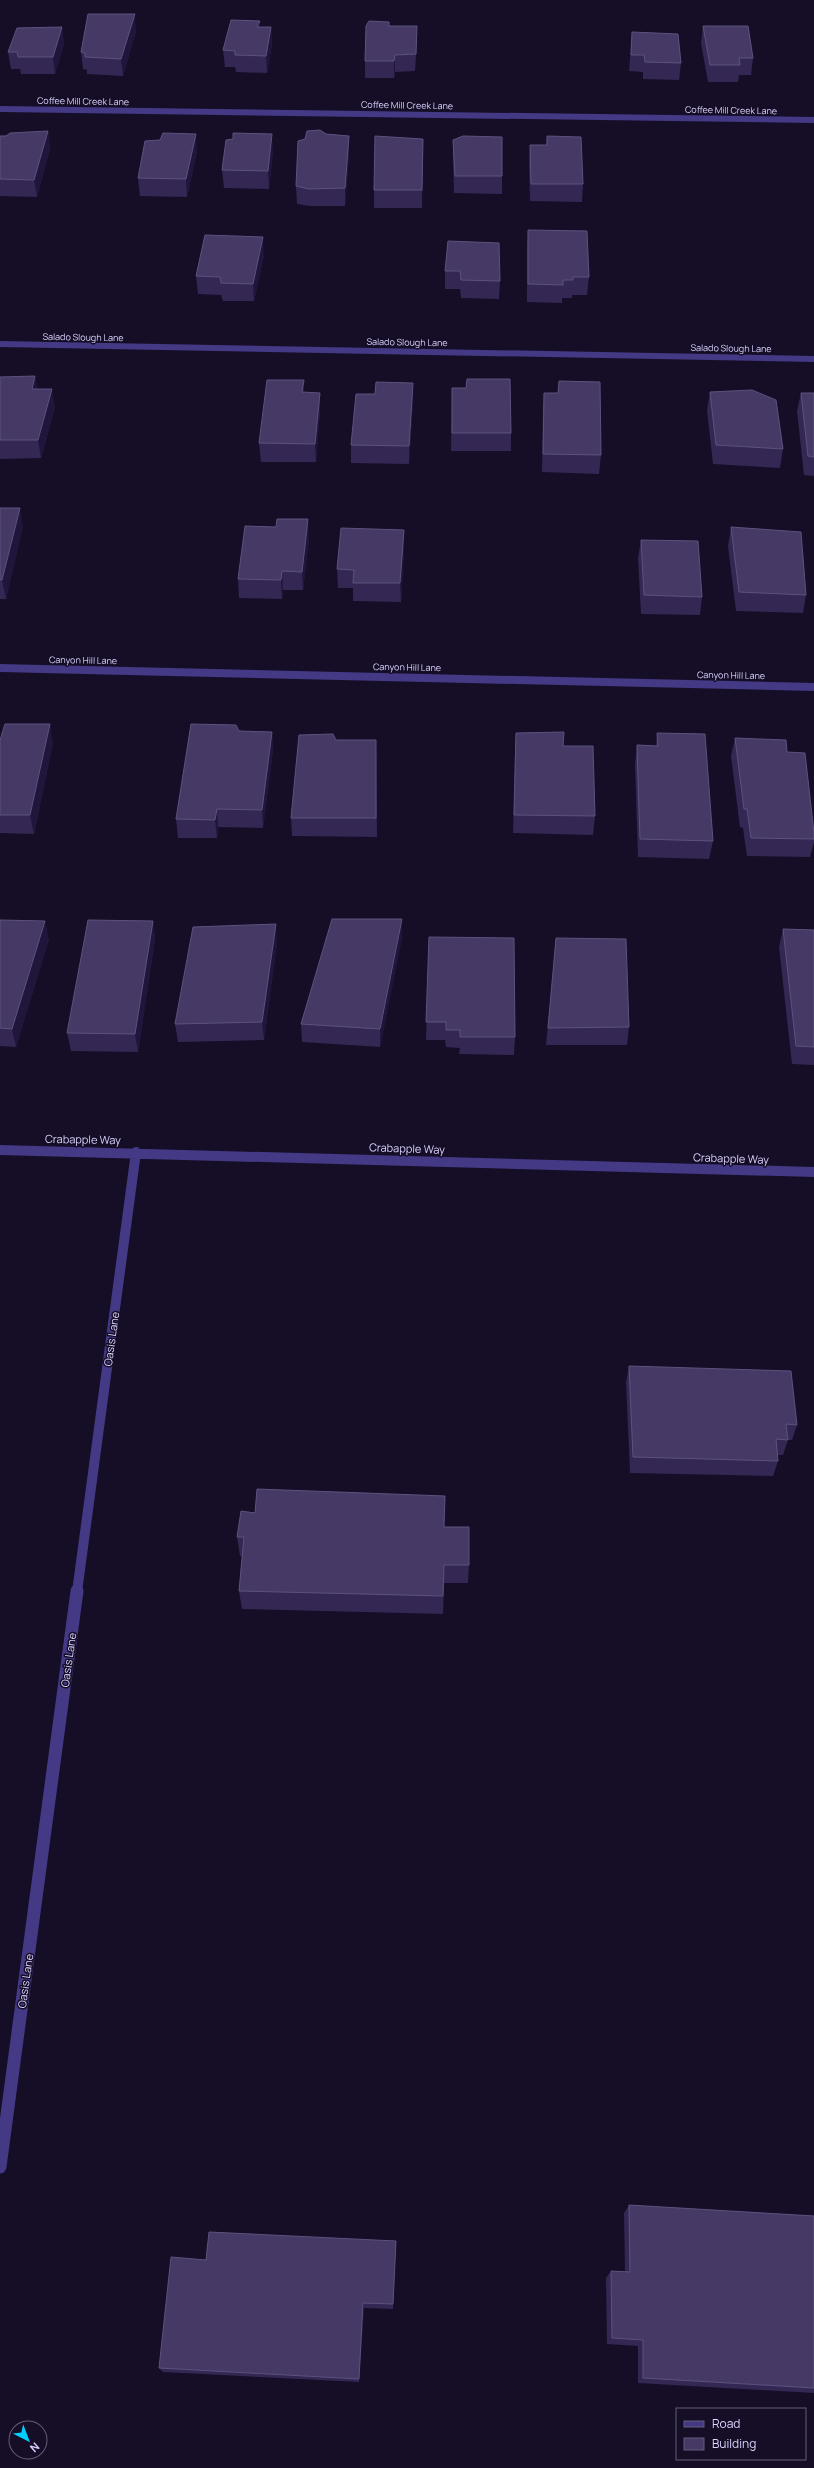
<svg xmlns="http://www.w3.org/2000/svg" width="814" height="2468" viewBox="0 0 814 2468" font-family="Manrope,sans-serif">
<rect width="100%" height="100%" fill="#150e26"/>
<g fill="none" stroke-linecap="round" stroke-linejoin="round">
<path stroke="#433985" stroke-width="6" d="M0,109L814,120
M0,344L814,359"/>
<path stroke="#433985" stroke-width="8" d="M0,668L814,687"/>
<path stroke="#433985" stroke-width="10" d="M0,1150L814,1172
M77,1592L136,1152"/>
<path stroke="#433985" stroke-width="13" d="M0,2167L77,1591"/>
</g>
<path fill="#342754" d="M260,21V27H271L272,44L267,73L236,72L235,67H225L223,50Z
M389,26L417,43L415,71L395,72L394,78H365V61Z
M703,26L753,58L751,75H739L738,82H708L701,43Z
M62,27L64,44L55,74H21L20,69H11L8,52Z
M136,31L123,76L87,74V70L83,69L81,52Z
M632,32L681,63L679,80L643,79V72L629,71Z
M48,131L50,149L37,197L0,196V136Z
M326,134L349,136V153L345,206H310L297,204L296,186Z
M547,136L583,184L582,202L530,201L529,162L530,145H546Z
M423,139L422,208H374V190Z
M160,140L197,151L187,197L140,196L138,178Z
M453,140L502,176V194L454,193L453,158Z
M273,151L269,189L224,188L222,170Z
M528,230L589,277L587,295H572V298H562V303L527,302V248Z
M448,241L500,281L499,299L461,298L460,289H445V271Z
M264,255L254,301H223L221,295L198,294L196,276Z
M35,376L37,389L55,407L41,458L0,459V377Z
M304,380V392L320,411L316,462H261L259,443Z
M559,381L601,455L599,474L542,472L543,411L544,393H558Z
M413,383V401L409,464L351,463V445L375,394Z
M452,388L511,433V451H451Z
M710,392L783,449L780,468L713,464L707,410Z
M801,393H814V476L804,475L797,411Z
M0,508L23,526L6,599H0Z
M731,527L806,595L803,613L736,611L728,546Z
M404,530V548L401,602L353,601V588H338L337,569Z
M309,538L303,590H283L282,599L239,598L238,579Z
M641,540L702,597L700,615L641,614L638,558Z
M239,731L272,732L273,750L263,828L218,827L217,838H178L176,819Z
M516,733L563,746L595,816L593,835L513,833L515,752Z
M657,733L713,841L709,859L638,857L635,764L637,745L656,746Z
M735,738L787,752L814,833V842L810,857L747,856L743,828L740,827L731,756Z
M0,740L53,743L34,834L0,833Z
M336,740H376L377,837L292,836L291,818Z
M402,919V937L380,1047L302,1042L301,1024Z
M0,920L49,939L16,1047L0,1046Z
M153,921L155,939L138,1052L71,1051L67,1033Z
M783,929L814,930V1065L792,1064L779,947Z
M429,937L515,1037L514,1055L459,1054L460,1048L446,1047L445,1040H426Z
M556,938L629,1027L627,1045H546Z
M277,942L264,1040L178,1042L175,1024Z
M629,1366L797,1425L792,1440H788L783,1455H778V1461L773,1476L630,1473L626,1382Z
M255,1513L444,1527L469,1565L468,1583H444L443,1614L242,1609L239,1591L242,1556H240L237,1537Z
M629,2205L814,2216V2393L638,2383V2346L607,2344L606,2278L611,2271L625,2272L624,2213Z
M396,2241L393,2309L364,2308L359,2382L163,2372L159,2368L206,2260Z"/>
<path fill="#20153a" d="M135,14L136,31L123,76L121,59Z
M260,21L261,38L257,27Z
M417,26V43L415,71L416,54Z
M62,27L64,44L55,74L53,57Z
M271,27L272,44L267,73L266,56Z
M395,55V72L394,78V61Z
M48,131L50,149L37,197L34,180Z
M196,134L197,151L187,197L186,179Z
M272,134L273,151L269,189L268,171Z
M349,136V153L345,206V188Z
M263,237L264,255L254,301L253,284Z
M35,376L38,394L32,389Z
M304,380V398L302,392Z
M413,383V401L409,464V446Z
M52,389L55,407L41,458L38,440Z
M320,393V411L316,462L315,444Z
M20,508L23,526L6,599L2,580Z
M308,519L309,538L303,590L302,572Z
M404,530V548L401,602L400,583Z
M282,571L283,590L282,599L281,580Z
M50,724L53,743L34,834L30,815Z
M272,732L273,750L263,828L262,810Z
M217,809L218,827L217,838L215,820Z
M402,919V937L380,1047V1029Z
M45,921L49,939L16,1047L12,1029Z
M153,921L155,939L138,1052L135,1034Z
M276,924L277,942L264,1040L262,1022Z
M396,2241V2247L393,2309V2304Z
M363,2303L364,2308L359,2382V2379Z"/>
<path fill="#463966" stroke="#5d527e" d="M88,14H135L121,59L85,57V53L81,52Z
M231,20L260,21L257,27H271L266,56L235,55V51L223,50Z
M369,21L389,22V26H417L416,54L395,55L394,61H365L366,26Z
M703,26H748L753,58H739L740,65H710Z
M62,27L53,57H18L17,52H8L17,28Z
M632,32L678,34L681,63L645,62L644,55H631Z
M320,130L326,134L349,136L345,188L309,189L296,186L298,141L305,139L307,131Z
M48,131L34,180L0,179V136H6L10,133Z
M163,133L196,134L186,179L138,178L145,141L160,140Z
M233,133L272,134L268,171L222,170L226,140L233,139Z
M375,136L423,139L422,190H374Z
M463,136L502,137V176H455L453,140Z
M547,136L581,137L583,184H531L530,145H547Z
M528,230L587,231L589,277H573V280H563V285L528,284Z
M205,235L263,237L253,284L221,283L220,277L196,276Z
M448,241L499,243L500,281L461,280L460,271H445Z
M35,376L32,389H52L38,440H0V377Z
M467,379H510L511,433H452V388H466Z
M267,380H304L302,392L320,393L315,444L259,443Z
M559,381L600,382L601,455L543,454L544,393H558Z
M376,382L413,383L409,446L351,445L356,394H375Z
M752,390L776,400L783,449L716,445L710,392Z
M801,393H814V457L808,456Z
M0,508H20L2,580H0Z
M277,519H308L302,572L282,571L281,580L238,579L245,526L276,527Z
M731,527L801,532L806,595L739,592Z
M341,528L404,530L400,583H353L354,570L337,569Z
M641,540L698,541L702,597L644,595Z
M5,724H50L30,815H0V740Z
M191,724L236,725L239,731L272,732L262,810L217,809L215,820L176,819Z
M564,732L563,746H593L595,816L514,815L516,733Z
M657,733L705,734L713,841L640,839L637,745L658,746Z
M333,734L336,740H376V818H291L299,735Z
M735,738L786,740L787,752L805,753L814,833V839L751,838L747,809H744Z
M332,919H402L380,1029L301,1024Z
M0,920L45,921L12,1029L0,1028Z
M88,920L153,921L135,1034L67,1033Z
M276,924L262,1022L175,1024L193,927Z
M783,929L814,930V1047L796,1046Z
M429,937L514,938L515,1037H460V1030H446V1022H426Z
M556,938L626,939L629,1027L548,1028Z
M629,1366L791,1371L797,1425L786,1424L788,1440L776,1439L778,1461L633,1457Z
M257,1489L445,1496L444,1527H469V1565H444L443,1596L239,1591L244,1537H237L241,1511L255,1513Z
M629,2205L814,2216V2388L643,2378V2340L612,2338L611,2271L630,2272Z
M209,2232L396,2241L393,2304L363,2303L359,2379L159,2368L171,2257L206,2260Z"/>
<g text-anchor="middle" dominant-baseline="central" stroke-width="3" stroke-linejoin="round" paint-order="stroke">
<g font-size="9" fill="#dcd3ff" stroke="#150e26">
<text transform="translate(83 101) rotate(1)">Coffee Mill Creek Lane</text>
<text transform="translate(407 105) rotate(1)">Coffee Mill Creek Lane</text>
<text transform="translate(731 110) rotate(1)">Coffee Mill Creek Lane</text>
<text transform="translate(83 337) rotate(1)">Salado Slough Lane</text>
<text transform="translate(407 342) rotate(1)">Salado Slough Lane</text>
<text transform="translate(731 348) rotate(1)">Salado Slough Lane</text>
<text transform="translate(83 660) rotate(1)">Canyon Hill Lane</text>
<text transform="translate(407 667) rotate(1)">Canyon Hill Lane</text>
<text transform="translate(731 675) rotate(1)">Canyon Hill Lane</text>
</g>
<g font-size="11" fill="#dcd3ff" stroke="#150e26">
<text transform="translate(83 1139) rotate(1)">Crabapple Way</text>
<text transform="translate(407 1148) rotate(2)">Crabapple Way</text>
<text transform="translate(731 1158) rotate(2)">Crabapple Way</text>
<text transform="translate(111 1339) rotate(-82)">Oasis Lane</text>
<text transform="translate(68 1660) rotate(-82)">Oasis Lane</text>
<text transform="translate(25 1981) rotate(-82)">Oasis Lane</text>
</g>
</g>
<rect x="676" y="2408" width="130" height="52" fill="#150e26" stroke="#655d7d"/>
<rect x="684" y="2421" width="20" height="6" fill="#433985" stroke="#655d7d"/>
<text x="712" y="2428" font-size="12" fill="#dcd3ff">Road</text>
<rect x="684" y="2438" width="20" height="12" fill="#463966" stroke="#655d7d"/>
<text x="712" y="2448" font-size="12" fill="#dcd3ff">Building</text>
<g transform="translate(28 2440) rotate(138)"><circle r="19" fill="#150e26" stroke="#655d7d"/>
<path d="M0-3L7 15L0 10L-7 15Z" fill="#00cefe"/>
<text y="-6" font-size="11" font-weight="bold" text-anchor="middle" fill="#dcd3ff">N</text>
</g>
</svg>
